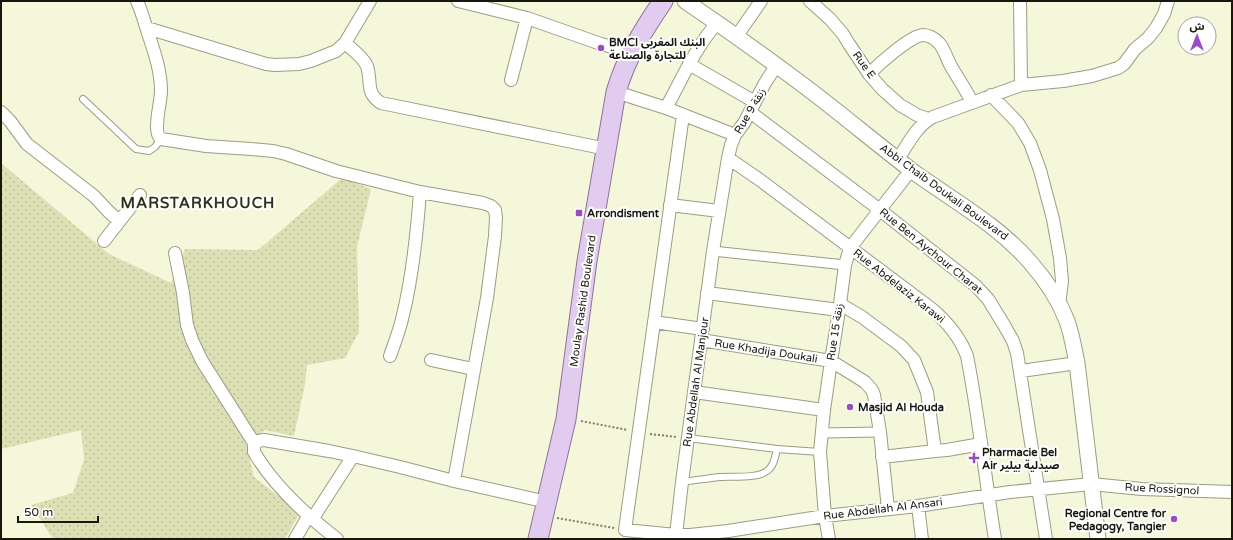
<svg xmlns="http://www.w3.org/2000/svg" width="1233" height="540" viewBox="0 0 1233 540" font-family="'Varela Round','Noto Sans Arabic',sans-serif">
<defs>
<pattern id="green-dots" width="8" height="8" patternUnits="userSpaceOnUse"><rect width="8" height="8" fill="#dddfb4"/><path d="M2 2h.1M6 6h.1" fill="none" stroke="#bdbf9a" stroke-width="1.8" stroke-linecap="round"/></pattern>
</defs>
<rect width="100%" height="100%" fill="#f5f7db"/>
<path fill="url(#green-dots)" d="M1,163L109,254L171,283L185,249L258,250L342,178L371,189L357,247L359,332L345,358L307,365L305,384L294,436L265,430L246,444L254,477L300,513L285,539H53L31,505L73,493L84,460L81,430L1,449Z"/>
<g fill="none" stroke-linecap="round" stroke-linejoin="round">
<g stroke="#9b9d82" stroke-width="8">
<path id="service" d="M83,99L136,149L149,151L155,147L161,139
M688,438L777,449L820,452
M682,482C694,480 706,479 719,477C732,476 757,479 767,471C774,466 775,457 777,449"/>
</g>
<g stroke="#9b9d82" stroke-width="11">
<path id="pedestrian" d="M713,251L845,265
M822,433L880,432"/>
</g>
<g stroke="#9b9d82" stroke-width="14">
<path id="minor" d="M137,1C142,12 145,24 149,36C155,54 161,72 161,91C161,103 152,132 161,139L206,146L251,149L273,151L286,154L336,171L420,192L483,203L491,206L495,210L496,217L495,236L487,298L454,481
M458,1L527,18L601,44L631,52
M810,1L830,19L843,34L849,44L869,74L882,89L900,105L917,115L928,119
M1020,1L1021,85
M147,28L266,64L275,65L299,64L311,61L336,51L345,43L370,1
M736,37L761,1
M345,43C353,50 363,57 367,66C372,81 365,93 381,103L607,149
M689,64L755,102
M869,74C879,64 910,36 923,35C930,35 935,39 939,43C945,50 947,60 952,68C959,80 966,90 972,102
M511,80L527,18
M616,92L666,108L735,135
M991,95L1018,123L1030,143L1040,170L1053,219L1060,258L1062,281L1059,305
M666,108C682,79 695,48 717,23
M1,112L10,121L27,144L94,196L109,212L119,221
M750,112L880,210L976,286L988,299L1004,325L1013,341L1017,353L1046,539
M683,115L625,530L676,535H690L728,531L825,516L918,506L1010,492L1091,484L1142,489L1232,492
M728,158L760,180L932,309C947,322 960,337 967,356C979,417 985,478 995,539
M898,159C908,144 917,125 933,117L1021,85L1063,81L1092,76L1118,68L1124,64L1135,49L1148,38L1156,28L1164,14L1168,1
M670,205L719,211
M104,241L140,195
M175,253L183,293L187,325L192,340L202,361L254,443
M707,293L839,310
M840,304L862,317L901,346L914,360L927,392L935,451L947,450L981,444
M654,322L703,329
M701,340L831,361L865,382L872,390L874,395L880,432L888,509
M390,356C395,342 400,329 403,315C413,274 417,233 420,192
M431,360L473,369
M1021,371L1077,363
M694,392L824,410
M882,457L935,451
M918,506L922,539
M313,518L353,456
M676,535L682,482L713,251L728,158L731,145L735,135L744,123L765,83L776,66
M295,539L309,515
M337,539C306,515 274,486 254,452V443L258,441L264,440L329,451L353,456L400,467L454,481L547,502
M829,539L825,516L820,452L824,410L831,361L840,304L845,265L850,248L911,170"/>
</g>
<g stroke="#9b9d82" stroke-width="17">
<path id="tertiary" d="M685,1C728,30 770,60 811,91C845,117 877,144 911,170C952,200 997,224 1030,262C1045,279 1059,300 1067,321C1072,335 1074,349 1077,363L1098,539"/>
</g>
<g stroke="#8d7599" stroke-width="21">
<path id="primary" d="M538,539L566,419L587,261L616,92C626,58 643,30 663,1"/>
</g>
<path stroke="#7d7d6b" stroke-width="2" stroke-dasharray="2 2" stroke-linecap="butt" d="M581,421L628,430
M650,434L677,437
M557,518L614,528"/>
<use href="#service" stroke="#fff" stroke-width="6"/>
<use href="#pedestrian" stroke="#fff" stroke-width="9"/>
<use href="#minor" stroke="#fff" stroke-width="12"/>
<use href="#tertiary" stroke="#fff" stroke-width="15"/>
<use href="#primary" stroke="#e1cbef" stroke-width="19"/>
</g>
<g fill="#994ec0" stroke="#fff" stroke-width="1.5">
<circle cx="601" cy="48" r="4"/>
<rect x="575" y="209" width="8" height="8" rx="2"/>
<circle cx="850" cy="407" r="4"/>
<path d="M972 452h4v4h4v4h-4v4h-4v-4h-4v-4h4z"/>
<circle cx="1174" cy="519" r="4"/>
</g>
<g text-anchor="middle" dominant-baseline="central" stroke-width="4" stroke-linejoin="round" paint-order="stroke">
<g font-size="11" font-weight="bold" fill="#17170d" stroke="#fff" text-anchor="start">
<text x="609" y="42">BMCI البنك المغربي<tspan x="609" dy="13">للتجارة والصناعة</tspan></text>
<text x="587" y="213">Arrondisment</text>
<text x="858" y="407">Masjid Al Houda</text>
<text x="982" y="452">Pharmacie Bel<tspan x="982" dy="13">Air صيدلية بيلير</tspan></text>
<text x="1166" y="513" text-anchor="end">Regional Centre for<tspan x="1166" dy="13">Pedagogy, Tangier</tspan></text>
</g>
<g font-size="11" fill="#17170d" stroke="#fff">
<text transform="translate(864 65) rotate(54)">Rue E</text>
<text transform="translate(750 111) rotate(-60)">Rue 9 زنقة</text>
<text transform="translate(944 192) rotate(36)">Abbi Chaib Doukali Boulevard</text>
<text transform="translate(931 251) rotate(39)">Rue Ben Aychour Charat</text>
<text transform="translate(899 286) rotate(38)">Rue Abdelaziz Karawi</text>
<text transform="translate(583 301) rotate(-82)">Moulay Rashid Boulevard</text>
<text transform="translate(835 332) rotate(-81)">Rue 15 زنقة</text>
<text transform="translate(766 351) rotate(9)">Rue Khadija Doukali</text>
<text transform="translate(696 382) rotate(-82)">Rue Abdellah Al Manjour</text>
<text transform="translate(1162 489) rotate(3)">Rue Rossignol</text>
<text transform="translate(883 509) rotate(-7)">Rue Abdellah Al Ansari</text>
</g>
<g font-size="15" font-weight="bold" letter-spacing="1" fill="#31321b" stroke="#fff">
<text x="198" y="203">MARSTARKHOUCH</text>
</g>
</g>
<rect width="1233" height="540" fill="none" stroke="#17170d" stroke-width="4"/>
<g transform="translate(1197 36)"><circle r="19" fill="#ffffff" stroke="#a2a29e"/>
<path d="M0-3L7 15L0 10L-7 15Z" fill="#994ec0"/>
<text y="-6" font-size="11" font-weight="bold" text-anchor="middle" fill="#17170d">ش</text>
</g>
<path d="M18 516v6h80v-6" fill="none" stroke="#17170d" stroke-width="2"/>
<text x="24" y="516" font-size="12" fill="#17170d" stroke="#ffffff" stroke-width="3" paint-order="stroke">50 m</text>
</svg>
